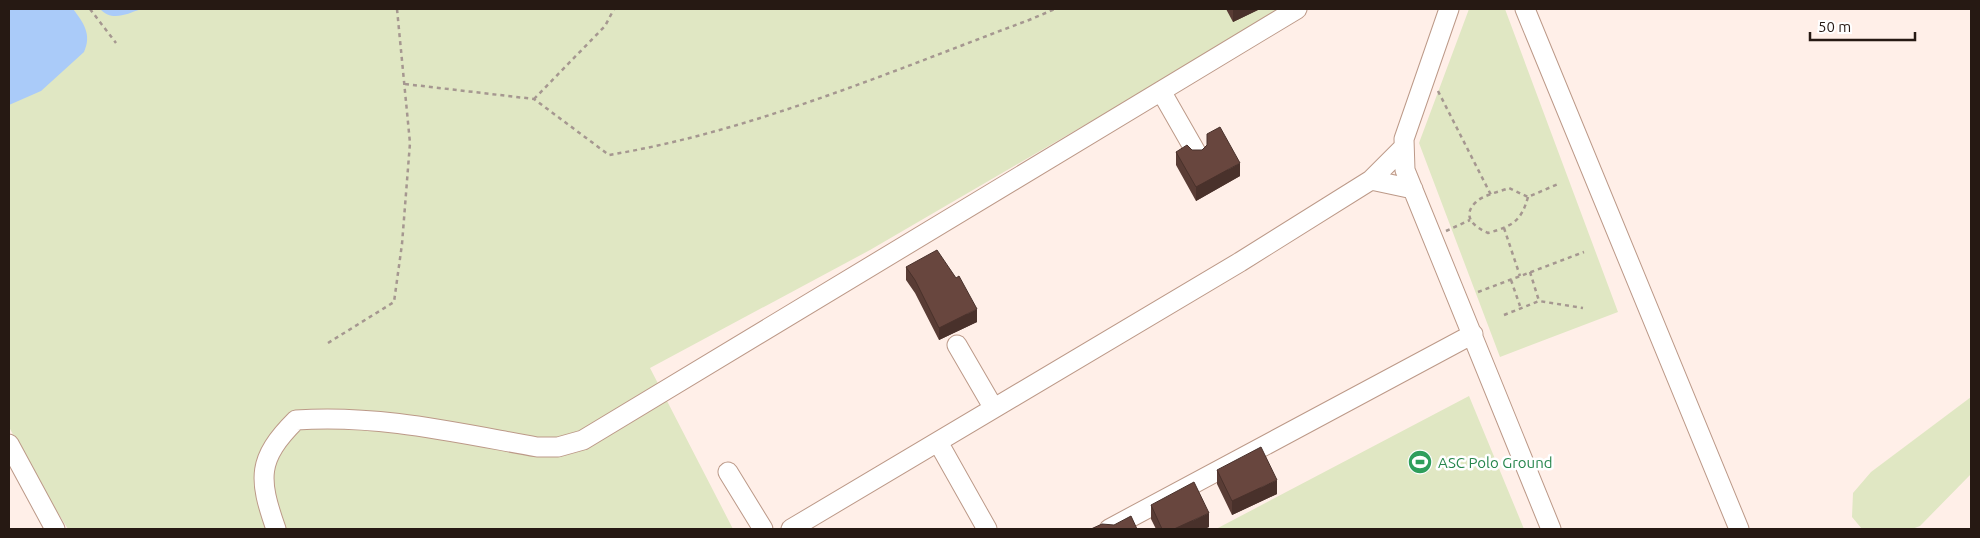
<svg xmlns="http://www.w3.org/2000/svg" width="1980" height="538" viewBox="0 0 1980 538" font-family="Ubuntu,sans-serif">
<rect width="100%" height="100%" fill="#ffefe8"/>
<path fill="#e0e7c3" d="M9,9H1284L870,250L650,368L733,529H68L39,483L9,427Z
M1469,9H1505L1618,312L1500,357L1419,143Z
M1469,396L1524,529H1216Z
M1971,397V474L1920,526L1912,529H1862L1852,517L1853,493L1871,472Z"/>
<path fill="#aacbf9" d="M9,9H73C84,23 92,35 84,52L41,91L9,105Z
M100,9H141C127,14 112,22 100,9Z"/>
<g fill="none" stroke-linecap="round" stroke-linejoin="round">
<g stroke="#bc9988" stroke-width="21">
<path id="minor" d="M1449,9L1404,139L1405,170L1551,529
M1525,9L1739,529
M1161,91L1197,154
M1404,147L1371,180L1413,189
M957,345L993,407
M938,442L987,529
M9,444L55,529
M728,472L763,529
M276,529C258,478 257,459 296,420C378,414 458,433 537,447H558L583,440L1297,9
M791,529L1240,262L1371,180
M1109,529L1473,334"/>
</g>
<path stroke="#a59790" stroke-width="2.5" stroke-dasharray="4 4" stroke-linecap="butt" d="M90,9L116,43
M405,84L534,99L609,155C753,131 892,71 1029,20L1055,9
M1438,91L1491,195
M534,99L605,26L614,9
M1528,197C1521,222 1512,226 1488,233C1474,227 1461,216 1476,202C1483,195 1499,192 1509,188L1528,197L1558,184
M1504,228L1520,276
M1446,231L1470,220
M1530,272L1539,301
M1511,280L1520,306
M1478,292L1584,252
M1504,315L1539,301L1583,308
M328,343L394,302L402,244L410,143L397,9"/>
<use href="#minor" stroke="#fff" stroke-width="19"/>
</g>
<path fill="#593c35" d="M1226,9H1260L1233,22Z
M1192,150L1240,176L1196,201L1176,165V152Z
M906,267L977,322L939,340L915,293L906,280Z
M1217,470L1277,494L1232,515L1217,484Z
M1151,505L1209,527L1204,529H1156L1151,519Z"/>
<path fill="#49312b" d="M1233,9H1260L1233,22Z
M1240,163V176L1196,201V187Z
M977,309V322L939,340V328Z
M1277,480V494L1232,515V501Z
M1209,513V527L1204,529H1174Z"/>
<path fill="#68463e" stroke="#49312b" d="M1220,127L1240,163L1196,187L1176,152L1187,145L1192,150H1202L1207,145V134Z
M937,250L956,278L959,276L977,309L939,328L915,280L906,267Z
M1261,447L1277,480L1232,501L1217,470Z
M1194,482L1209,513L1174,529H1162L1151,505Z
M1131,516L1137,529H1091L1102,524L1114,525Z"/>
<defs>
<g id="stadium-disc" transform="scale(1.25)"><circle r="9.5" fill="#2e9e5b" stroke="#fff"/><path d="M0-5a6.5 5 0 1 0 0 10a6.5 5 0 1 0 0-10ZM-3.5-1.8h7v3.6h-7Z" fill="#fff"/></g>
</defs>
<g fill-rule="evenodd">
<use href="#stadium-disc" x="1420" y="462"/>
</g>
<g text-anchor="middle" dominant-baseline="central" stroke-width="5" stroke-linejoin="round" paint-order="stroke">
<g font-size="15" fill="#27864d" stroke="#fff" text-anchor="start">
<text x="1438" y="462">ASC Polo Ground</text>
</g>
</g>
<rect width="1980" height="538" fill="none" stroke="#261913" stroke-width="20"/>
<path d="M1810 32v8h105v-8" fill="none" stroke="#261913" stroke-width="2.5"/>
<text x="1818" y="32" font-size="15" fill="#261913" stroke="#ffffff" stroke-width="4" paint-order="stroke">50 m</text>
</svg>
